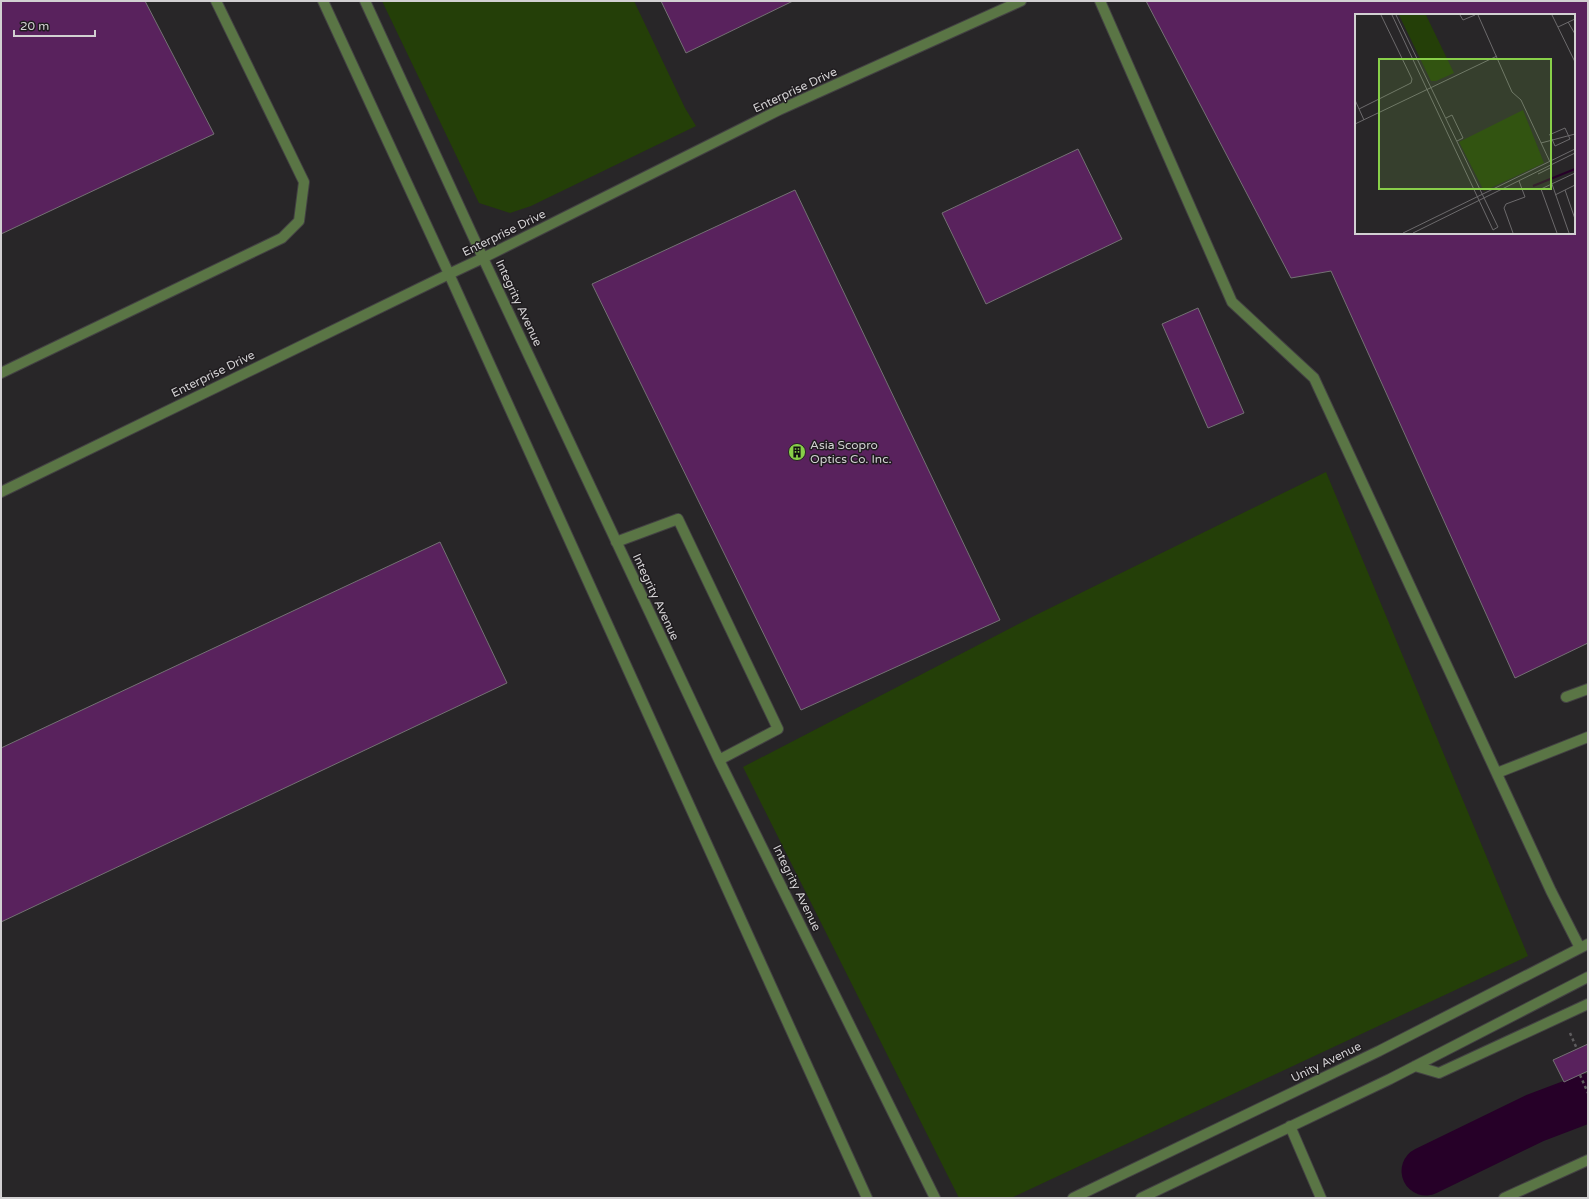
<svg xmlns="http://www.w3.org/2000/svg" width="1589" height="1199" viewBox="0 0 1589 1199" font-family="'Varela Round',sans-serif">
<rect width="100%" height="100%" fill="#282628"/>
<path fill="#243f08" d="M382,1H634L685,108L696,126L531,206L510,213L479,203Z
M1326,472L1528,956L1011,1198H959L743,767L1034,616Z"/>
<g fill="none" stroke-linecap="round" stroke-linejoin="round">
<path stroke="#260028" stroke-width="49" d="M1426,1171L1535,1118L1588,1098"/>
</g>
<path fill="#59225d" stroke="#747174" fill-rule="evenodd" d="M1,1H145L214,134L1,234Z
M661,1H793L686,53Z
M1146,1H1588V643L1515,678L1331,271L1291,278ZM1356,15H1574V233H1356Z
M1078,149L1122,239L986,304L942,213Z
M795,190L1000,620L801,710L592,284Z
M1198,308L1244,413L1208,428L1162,324Z
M440,542L507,683L1,922V748Z
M1588,1044V1071L1564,1082L1553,1060Z"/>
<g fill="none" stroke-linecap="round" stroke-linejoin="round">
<g stroke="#434143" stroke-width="12">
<path id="minor" d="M323,1L449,274L867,1198
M365,1L483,258L719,760L935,1198
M1100,1L1232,302L1314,378L1551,891L1580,948
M1,373L282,238L299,221L304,182L216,1
M1,492L449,274L483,258L779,110L1021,1
M616,542L678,519L778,729L719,760
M1566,697L1588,689
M1497,773L1588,737
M1415,1066L1439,1073L1588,1004
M1290,1126L1321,1198
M1073,1198L1379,1051L1588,944
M1141,1198L1390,1079L1588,977
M1504,1198L1588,1160"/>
</g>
<path stroke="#5e5c5e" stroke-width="2.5" stroke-dasharray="3 3" stroke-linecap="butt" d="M1570,1033L1577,1049
M1580,1075L1588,1093"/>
<use href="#minor" stroke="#5a7545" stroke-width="10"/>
</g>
<defs>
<g id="building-disc" transform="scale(0.9)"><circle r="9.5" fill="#88cf49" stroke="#1f1c1f"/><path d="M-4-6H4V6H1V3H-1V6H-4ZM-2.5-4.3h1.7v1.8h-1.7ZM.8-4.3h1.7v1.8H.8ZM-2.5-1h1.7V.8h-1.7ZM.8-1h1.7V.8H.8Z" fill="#111"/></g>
</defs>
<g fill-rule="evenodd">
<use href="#building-disc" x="797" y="452"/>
</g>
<g text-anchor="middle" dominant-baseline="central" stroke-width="3" stroke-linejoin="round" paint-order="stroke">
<g font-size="12" fill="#d2d0d2" stroke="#1f1c1f">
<text transform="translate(795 90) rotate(-25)">Enterprise Drive</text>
<text transform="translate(504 233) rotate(-26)">Enterprise Drive</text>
<text transform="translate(519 303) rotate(65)">Integrity Avenue</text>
<text transform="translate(213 374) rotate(-26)">Enterprise Drive</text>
<text transform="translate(656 597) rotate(65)">Integrity Avenue</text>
<text transform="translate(797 888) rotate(64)">Integrity Avenue</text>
<text transform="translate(1326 1062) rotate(-26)">Unity Avenue</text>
</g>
<g font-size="12" fill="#d2d0d2" stroke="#1f1c1f" text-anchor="start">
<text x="810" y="445">Asia Scopro<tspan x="810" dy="14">Optics Co. Inc.</tspan></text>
</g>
</g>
<g transform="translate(1355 14)">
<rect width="220" height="220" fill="#282628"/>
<path d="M44,1H71L99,59L81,67H76ZM168,96L189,149L129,177L104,128Z" fill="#243f08"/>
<path fill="none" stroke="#260028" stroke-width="2" d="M178,172L220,155"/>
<path fill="none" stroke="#6c6a6c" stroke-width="1" d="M37,1L138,216L143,213L41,1M105,1L108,6L120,1M123,1L157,78L166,86L195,148M197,1L220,48M213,8L220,20M203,13L220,5M0,86L9,106M4,95L56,69L57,65L26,1M91,104L97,101L108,124L102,127M0,110L142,42M194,121L210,114L215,125L200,132L197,125M186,129L220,120M183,160L197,153M197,170L214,219M210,176L220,205M200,181L220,171M48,219L220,135M58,219L220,139M158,219L149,194L151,190L170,183L164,167M202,219L186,175L220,159"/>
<path fill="#88cf49" fill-opacity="0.15" stroke="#88cf49" stroke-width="2" d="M24,45H196V175H24Z"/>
<rect width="220" height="220" fill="none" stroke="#d2d0d2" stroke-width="2"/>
</g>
<rect width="1589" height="1199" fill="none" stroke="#d2d0d2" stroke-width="4"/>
<path d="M14 30v6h81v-6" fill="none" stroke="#d2d0d2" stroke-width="2"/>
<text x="20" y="30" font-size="12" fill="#d2d0d2" stroke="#1f1c1f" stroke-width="3" paint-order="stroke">20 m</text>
</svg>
